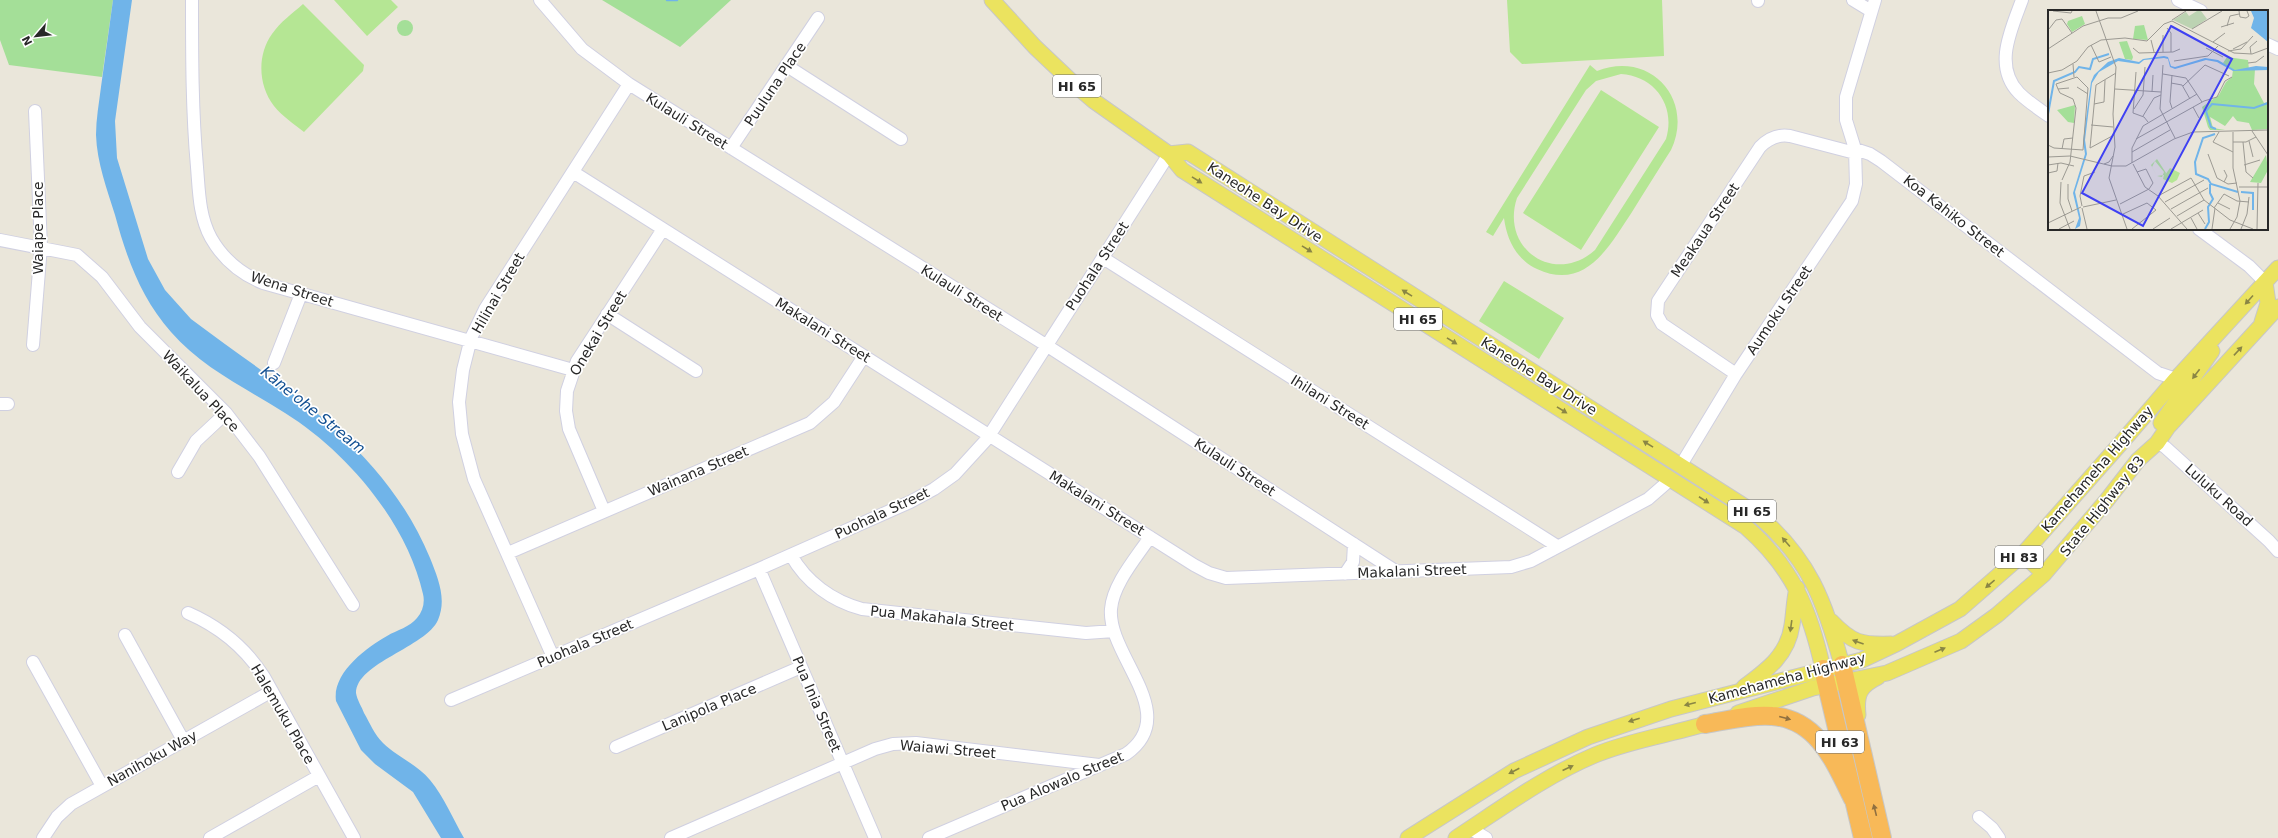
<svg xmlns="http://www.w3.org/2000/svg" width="2278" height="838" viewBox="0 0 2278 838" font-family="'DejaVu Sans',sans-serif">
<rect width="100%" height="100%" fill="#eae6da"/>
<path fill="#a4df98" d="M0,0H113L102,77L9,65L0,40Z
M602,0H731L680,47Z
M397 28a8 8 0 1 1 16 0a8 8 0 1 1-16 0Z"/>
<path fill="#b5e694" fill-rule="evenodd" d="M334,0H391L398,7L367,36Z
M1507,0H1662L1664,56L1522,64L1510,52Z
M303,4L364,65L363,71L304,132C294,124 282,116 274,106C258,85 257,55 272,34C280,22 293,13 303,4Z
M1590,65L1597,71C1650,50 1695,99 1671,150C1658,170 1645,191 1632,212C1610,245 1586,292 1537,269C1516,259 1507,240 1504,218L1493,236L1486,232ZM1621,74C1655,76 1676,106 1666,139L1595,250C1555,286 1500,249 1517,198L1586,90L1596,81Z
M1601,90L1659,127L1581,250L1523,213Z
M1504,281L1564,318L1539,359L1479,321Z"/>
<path fill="#70b4e9" d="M113,0H132L115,121L117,158L148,259L165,290L191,319C284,389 383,445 430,558C438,578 447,599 438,620C426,647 356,663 356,693C357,700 362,707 364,713C370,723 374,734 383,743C397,757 417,764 430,780C444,797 453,819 464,838H441L413,792L375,764L361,750L336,701C332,673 366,648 387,636C397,630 410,627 417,618C423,611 425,602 423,594C407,522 346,451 285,413C246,388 202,368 171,332C141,298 127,259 115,215C107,189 97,163 96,135C96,119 99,103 101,87C105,58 109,29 113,0Z"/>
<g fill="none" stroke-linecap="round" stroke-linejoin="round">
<path stroke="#70b4e9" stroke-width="2.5" d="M667,0H677"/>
<g stroke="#d0d0e1" stroke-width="14">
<path id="minor" d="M192,0C192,56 192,111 197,167C199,191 199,216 211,238C223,259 241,274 263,283L573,370
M540,0L582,49L629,84L1049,347L1397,572
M1853,0L1871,11
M2022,0C2011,30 1993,66 2019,93C2028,102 2039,109 2049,116
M2178,0L2201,11
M1758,1V0
M2267,44L2278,49
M787,66L901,139
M731,148L818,18
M1855,149L1870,154L1881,161L2158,373L2176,379
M573,172L1194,565L1209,573L1226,578L1511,567L1531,561L1648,499L1671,479
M2199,229L2249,266L2265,282
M0,240L77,255L102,277L140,327L226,413L259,456L353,605
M1103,258L1557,546
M607,314L696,371
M33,345L41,246L35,111
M274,363L301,294
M1736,374L1662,324L1657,315L1658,301L1760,147C1769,138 1778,134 1790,136L1855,153
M0,404H8
M2157,443L2165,447L2269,541L2278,551
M1681,465L1736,374L1852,201L1856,184L1855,149L1846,120V97L1875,0
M178,472L196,441L226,413
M604,511L569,429L566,411L567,391L577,361L663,229
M508,553L810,423L834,402L864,356
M791,555C806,582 832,601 862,609L1086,633L1114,631
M759,569L875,838
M1345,574L1353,562L1354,544
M188,613C220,627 245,647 264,677L354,838
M125,635L183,740
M553,657L474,479L462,434L459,402L463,370L471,338L485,309L629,84
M33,662L102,786
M451,700L759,569L910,502L934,489L955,474L987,439L1169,154
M616,747L801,667
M1979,817L1992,828L1999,838
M1471,829L1486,838
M43,838L57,817L71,804L272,691
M210,838L319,776
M671,838L875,749L893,744L916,743L1099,765
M929,838L1126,754C1183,714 1107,656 1111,609C1113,584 1136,558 1150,537"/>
</g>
<g stroke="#c7c7c7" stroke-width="17">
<path id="major" d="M992,0L1035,47L1073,83L1094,101L1169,154L1182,170L1746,527C1793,568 1810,610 1823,669
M1169,154L1188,152L1758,515C1810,560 1824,600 1842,665
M2262,322L2268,303L2265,282
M2161,423L2212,351
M2023,554L2044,574
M1831,621C1852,643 1861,645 1891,644
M1744,687C1767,670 1788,655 1792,625C1794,613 1794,600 1797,588
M1738,713L1813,688L1887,673L1961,641L1997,615L2044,574L2107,500L2138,460L2157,443L2168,427L2278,307
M1858,715C1856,695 1859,686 1878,677
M1408,838L1514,771L1588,737L1671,709L1862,660L1896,644L1960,609L2023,554L2121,443L2176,379L2278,268
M1456,838C1502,808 1545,776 1595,755C1633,739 1676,734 1715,721"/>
</g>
<g stroke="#c7c7c7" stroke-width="20">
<path id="highway" d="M1842,665L1882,838
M1823,669L1863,838
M1705,724C1726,721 1750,714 1772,716C1818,719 1835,763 1853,799"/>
</g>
<use href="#minor" stroke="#fff" stroke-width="12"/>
<use href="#major" stroke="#ebe35f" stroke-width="15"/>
<use href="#highway" stroke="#f8b958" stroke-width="18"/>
</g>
<defs><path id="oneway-solid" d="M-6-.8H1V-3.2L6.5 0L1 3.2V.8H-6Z"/></defs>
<g fill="#8a8644">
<use href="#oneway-solid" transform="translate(1197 180) rotate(32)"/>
<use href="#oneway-solid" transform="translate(1307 249) rotate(32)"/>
<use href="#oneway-solid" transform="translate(1407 293) rotate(-148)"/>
<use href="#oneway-solid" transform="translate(2249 300) rotate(132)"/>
<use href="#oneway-solid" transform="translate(1452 341) rotate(32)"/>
<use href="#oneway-solid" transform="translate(2238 351) rotate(-47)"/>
<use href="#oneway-solid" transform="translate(2196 374) rotate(127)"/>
<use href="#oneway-solid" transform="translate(1562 410) rotate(32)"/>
<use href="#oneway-solid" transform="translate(1648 444) rotate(-148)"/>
<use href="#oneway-solid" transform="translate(1704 500) rotate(33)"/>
<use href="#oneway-solid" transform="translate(1786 542) rotate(-131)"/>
<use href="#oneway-solid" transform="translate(1990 584) rotate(140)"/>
<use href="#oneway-solid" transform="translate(1791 626) rotate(98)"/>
<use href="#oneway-solid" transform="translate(1858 642) rotate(-160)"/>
<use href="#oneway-solid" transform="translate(1940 650) rotate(-23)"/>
<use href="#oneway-solid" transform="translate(1690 704) rotate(166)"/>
<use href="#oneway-solid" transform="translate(1634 720) rotate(162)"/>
<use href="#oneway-solid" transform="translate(1568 768) rotate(-25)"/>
<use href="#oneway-solid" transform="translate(1514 771) rotate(153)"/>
</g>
<g fill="#907040">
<use href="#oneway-solid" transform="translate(1785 718) rotate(15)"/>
<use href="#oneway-solid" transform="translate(1875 810) rotate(-104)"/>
</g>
<g text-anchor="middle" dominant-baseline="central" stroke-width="3.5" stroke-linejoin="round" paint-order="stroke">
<g fill="#fff" stroke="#686868" stroke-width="1">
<rect x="1053" y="75" width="48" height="22" rx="3"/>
<rect x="1394" y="308" width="48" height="22" rx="3"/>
<rect x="1728" y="500" width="48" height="22" rx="3"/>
<rect x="1995" y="546" width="48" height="22" rx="3"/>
<rect x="1816" y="731" width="48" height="22" rx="3"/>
</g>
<g font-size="13" font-weight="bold" fill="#282828">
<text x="1077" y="86">HI 65</text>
<text x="1418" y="319">HI 65</text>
<text x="1752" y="511">HI 65</text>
<text x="2019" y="557">HI 83</text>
<text x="1840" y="742">HI 63</text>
</g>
<g font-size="14" fill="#282828" stroke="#fff">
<text transform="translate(775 84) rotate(-56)">Puuluna Place</text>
<text transform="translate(687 121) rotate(32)">Kulauli Street</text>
<text transform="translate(1265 202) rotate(33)">Kaneohe Bay Drive</text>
<text transform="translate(1954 216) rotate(38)">Koa Kahiko Street</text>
<text transform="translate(38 228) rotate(-90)">Waiape Place</text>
<text transform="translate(1705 230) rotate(-56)">Meakaua Street</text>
<text transform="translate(1097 266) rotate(-57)">Puohala Street</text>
<text transform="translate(292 289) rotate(18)">Wena Street</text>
<text transform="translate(498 293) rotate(-60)">Hilinai Street</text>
<text transform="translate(962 293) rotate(32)">Kulauli Street</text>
<text transform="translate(1779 310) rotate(-56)">Aumoku Street</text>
<text transform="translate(823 330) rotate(32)">Makalani Street</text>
<text transform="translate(598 333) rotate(-59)">Onekai Street</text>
<text transform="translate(1539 376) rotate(32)">Kaneohe Bay Drive</text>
<text transform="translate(201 391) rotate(47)">Waikalua Place</text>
<text transform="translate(1330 402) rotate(32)">Ihilani Street</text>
<text transform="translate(1235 467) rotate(33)">Kulauli Street</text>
<text transform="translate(2097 469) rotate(-49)">Kamehameha Highway</text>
<text transform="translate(698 471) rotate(-23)">Wainana Street</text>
<text transform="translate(2219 495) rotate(42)">Luluku Road</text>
<text transform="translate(1097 503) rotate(32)">Makalani Street</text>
<text transform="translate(2102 506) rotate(-51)">State Highway 83</text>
<text transform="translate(882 513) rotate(-25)">Puohala Street</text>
<text transform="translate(1412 571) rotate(-2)">Makalani Street</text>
<text transform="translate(942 618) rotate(6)">Pua Makahala Street</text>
<text transform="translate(585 643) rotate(-23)">Puohala Street</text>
<text transform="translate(1787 678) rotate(-15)">Kamehameha Highway</text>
<text transform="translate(817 704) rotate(67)">Pua Inia Street</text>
<text transform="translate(709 707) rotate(-23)">Lanipola Place</text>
<text transform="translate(283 714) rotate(60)">Halemuku Place</text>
<text transform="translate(948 749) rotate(5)">Waiawi Street</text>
<text transform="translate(152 758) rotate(-29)">Nanihoku Way</text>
<text transform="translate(1062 781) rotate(-23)">Pua Alowalo Street</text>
</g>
<g font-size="15" font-style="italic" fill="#125092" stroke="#fff">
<text transform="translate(313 410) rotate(39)">Kāne'ohe Stream</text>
</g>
</g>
<g transform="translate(2048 10)">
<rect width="220" height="220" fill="#eae6da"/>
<path d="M34,6L37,14L24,22L19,14L20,11ZM96,15L100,30L85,29L87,16ZM79,31L85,47L84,50L77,49L71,32ZM179,47L200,50L201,60L207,59L206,74L216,93L220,92V119L204,120L201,113L189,111L185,106L177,116L162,107L165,118L177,120H162L160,117L154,97L171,85L178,72L184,67L185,60L175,53ZM27,95L26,113L20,112L9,100ZM218,145L220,160L213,173L202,172Z" fill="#a4df98"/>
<path d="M149,1H153L159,9L144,19L125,10L138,2L141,6Z" fill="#bcd3b2"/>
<path d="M109,149L118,163L117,165L122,158L132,163L129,170L124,173L115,169L116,165L109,166L103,155ZM107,151L116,162L114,167L109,166L104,157Z" fill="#b5e694" fill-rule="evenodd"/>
<path d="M203,1H220V32L203,18L206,8ZM116,46L120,47L123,56L127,57L157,48L170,50L187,60L208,56L220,57V60L185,61L169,52L158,50L127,59L122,57L120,49L116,48L96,50L91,54L70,51L51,62L44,73L37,130L39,144L27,182L33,209L32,216L27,219L31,208L25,183L37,144L35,131L43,72L46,65L60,52L71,48L91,52L95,49Z" fill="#70b4e9"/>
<path fill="none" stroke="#70b4e9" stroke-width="2" d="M0,104L6,71L27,62L31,57L42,59L45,49L61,44M168,119L163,117L158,101L164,94L206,98L220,93M167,124L155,128L147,152L148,164L160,169L163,174L190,182M193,182L205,183V200M157,219L161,212L160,197L165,189L162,183V174"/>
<path fill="none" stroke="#9c9a93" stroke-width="1" d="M5,1L23,3L24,1M48,1L68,57L65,104L67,137L61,168L79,219M191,1L192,7L198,8L201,6L199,1M124,10L138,1M179,16L182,6L191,4M173,17L186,13M119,18L123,23V42M1,19L8,10L14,9L24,23M144,19L174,1M103,30L106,42M165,32L177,23M43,35L51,52L63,47M85,38L91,43L125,42L132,39M158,38L175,47M0,39L35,16L60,8H73L90,1M185,39L199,32M180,41L193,39L205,26M115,42V25M203,44L202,37L209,31M126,51L160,46L170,36M200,53L208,52L216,46M25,54L26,67M115,55L112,99L127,128M88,62L85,103L96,107L100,112M0,63L14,60L29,51L40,37L53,30L77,28L99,31L116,14L124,11L186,43L204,44L220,38M115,64L138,68L154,92M124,65L122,92L124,98M123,73L134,75L142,89M135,76L157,55L181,66M29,77L40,84M10,79L12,83L25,89L28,98L22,152L14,170M67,79L113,82M104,82L105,65M46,94L56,92L57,70M145,97L151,108M86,99L95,85L97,57M95,106L106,88L113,85M43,115L65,117M204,121L220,145M171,122L165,132L185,142M66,125L42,138L48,75L68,63M88,129L156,91L169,87L177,71L184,67M201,131L205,147M185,132H198L208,127M195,132L198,162L205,168M0,135L6,138L35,140L40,78L29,67L8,74L10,79L21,78M14,139L16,129L25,128M84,142L122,120M160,144L169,168L180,174L189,173M0,147L22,146L64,156M84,153V138L95,116L149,84M56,154L61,152L65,146M85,154L97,177L110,186L139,219M0,155L13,153L26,156M196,155L212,150M64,156H78L126,129L145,122L220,120M176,160L179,166L176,172M89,162L98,159L105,173L101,179M0,163L9,161L10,153M13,172L12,193L22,219M20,174V189L24,201M191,177H220M110,186L143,168L156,190L182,210L205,219M117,192L156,170M170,193L182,199M72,194L101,179M34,196L32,186L36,166L47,162M35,197L68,190M34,198L39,219M166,198L176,184L189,191L201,192M123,199L160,178M150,203L157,214M75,204L99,193L108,200L84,219M129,206L156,190M143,208L149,219M0,213L33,197M11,219L26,211M105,219L122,208M123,219L155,200M164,219L167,198M182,219L189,207L192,191L185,158V122M193,219L199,204L201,187M209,219L210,173"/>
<path fill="#3f41f3" fill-opacity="0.15" stroke="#3f41f3" stroke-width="2" d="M123,16L184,49L95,216L34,183Z"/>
<rect width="220" height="220" fill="none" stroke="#282828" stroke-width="2"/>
</g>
<g transform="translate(36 36) rotate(242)" stroke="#ffffff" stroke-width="3" paint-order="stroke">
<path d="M0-3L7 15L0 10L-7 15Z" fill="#282828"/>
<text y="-6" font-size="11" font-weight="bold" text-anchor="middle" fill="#282828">N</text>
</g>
</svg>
